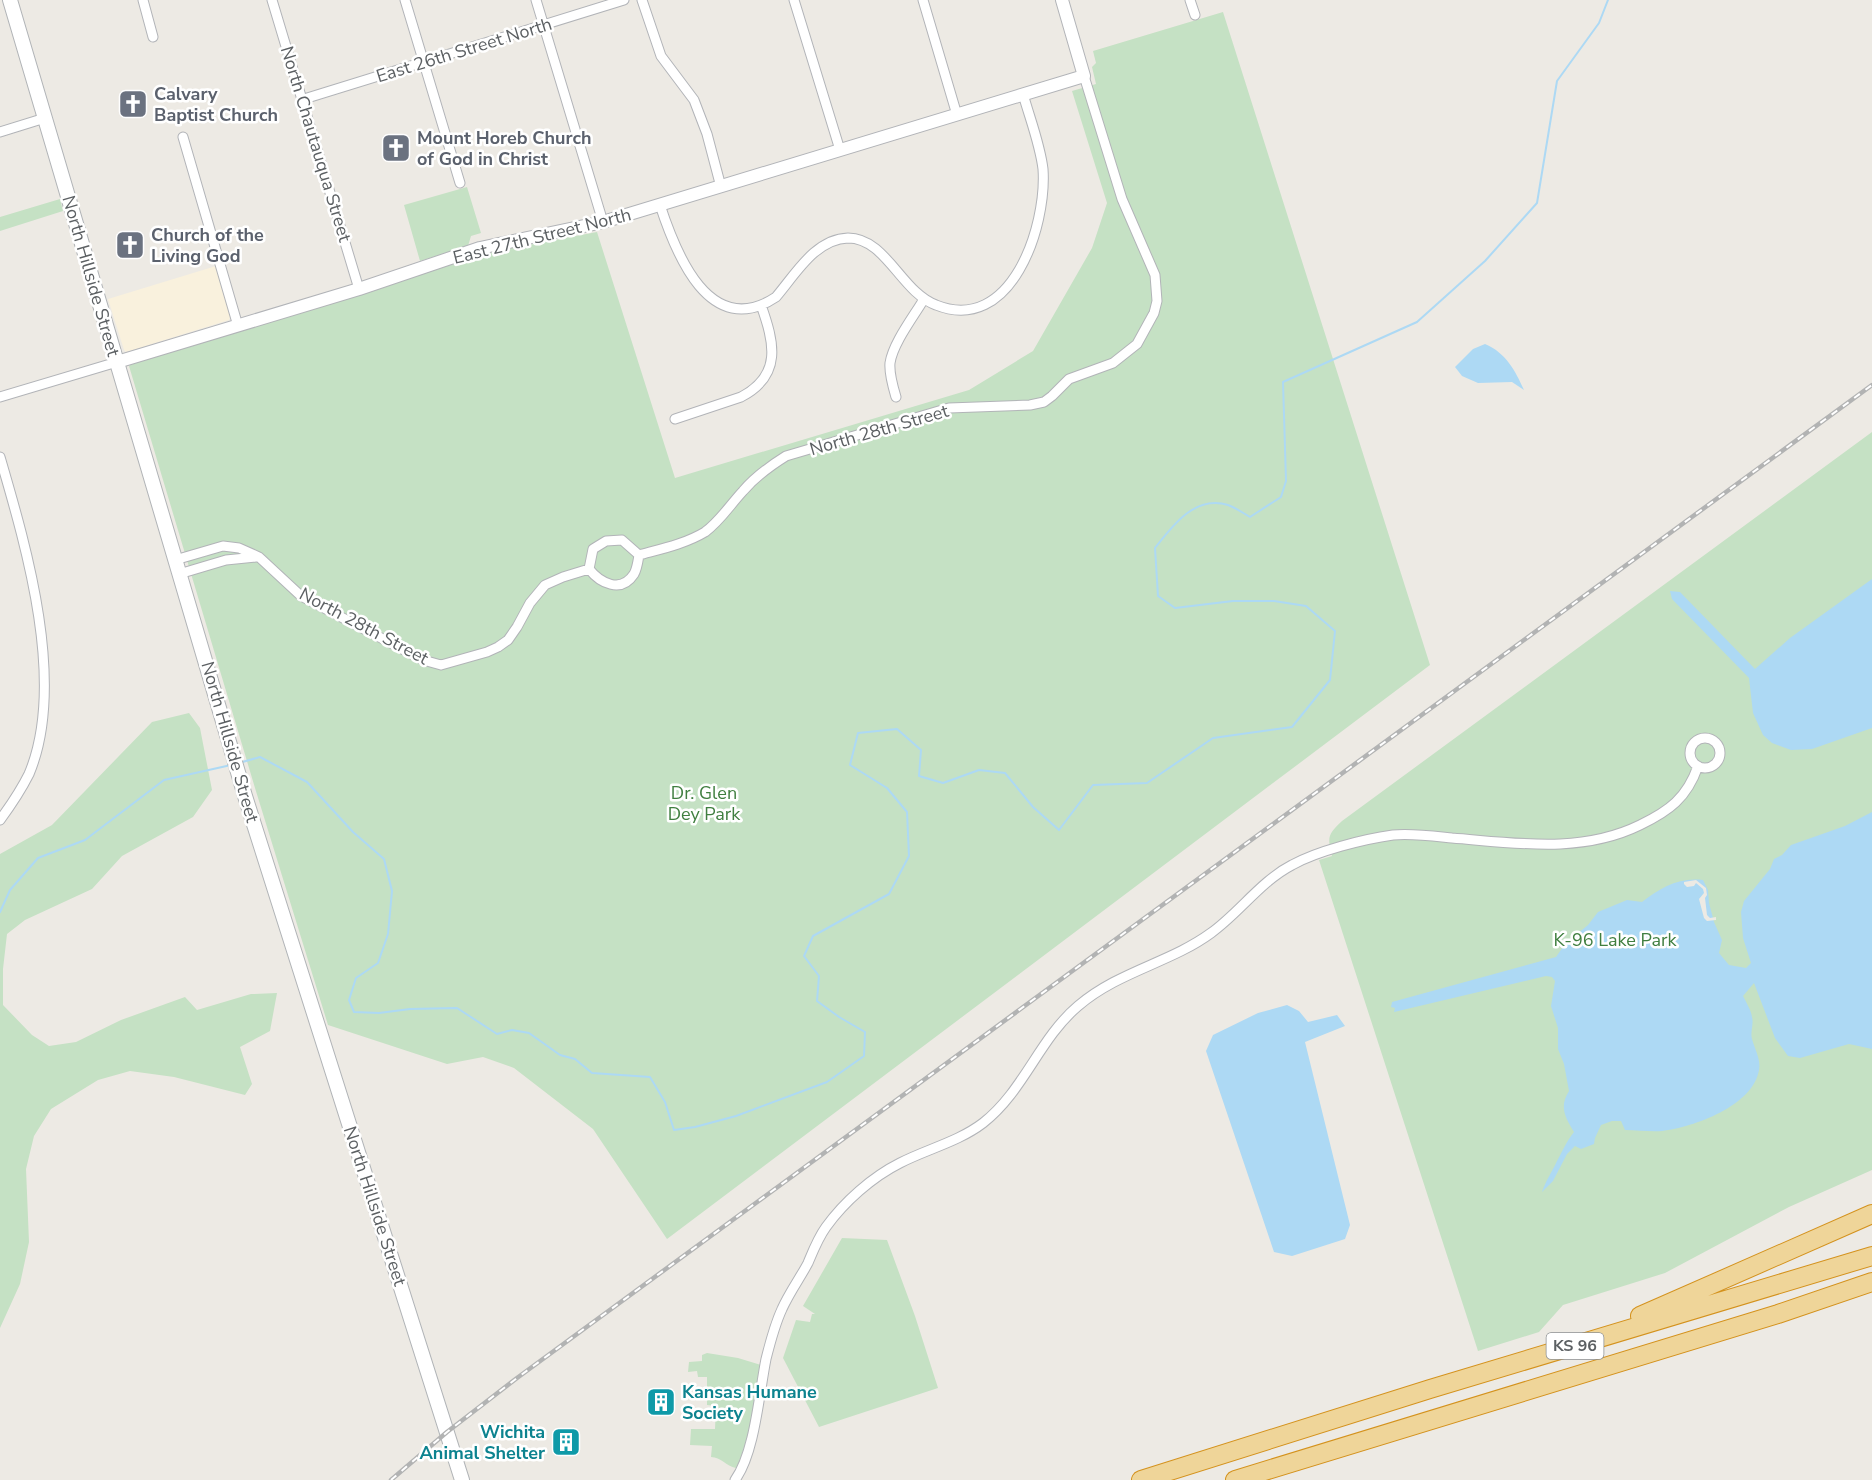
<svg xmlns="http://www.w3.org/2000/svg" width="1872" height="1480" viewBox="0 0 1872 1480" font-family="'Nunito Sans',sans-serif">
<rect width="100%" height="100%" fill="#edeae4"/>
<path fill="#f9f1dd" d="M216,266L231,315L229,320L126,352L124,350L108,299Z"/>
<path fill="#c5e1c4" d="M1223,12L1430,665L667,1239L593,1129L514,1068L483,1057L447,1064L328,1025L255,788L129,366L132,363L496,251L597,232L675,478L969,390L1033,351L1092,248L1107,203L1072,91L1096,84L1092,67L1096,63L1093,51Z
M467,187L481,233L471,236L468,246L420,261L404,205Z
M60,199L63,211L0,231V217Z
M1872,432V1170L1789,1207L1665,1273L1563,1305L1539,1332L1478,1351L1319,860L1332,856C1327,837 1328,834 1342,821Z
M189,713L200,728L212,790L193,817L122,856L92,889L25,920L7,934L3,969V1005L32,1035L49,1046L76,1042L121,1020L185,997L197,1010L251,994L277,993L270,1031L240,1047L252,1084L245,1095L174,1077L130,1071L98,1080L51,1109L34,1136L26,1169L29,1242L20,1284L0,1328V854L52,825L152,722Z
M842,1238L887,1240L915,1316L938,1388L819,1427L783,1358L796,1320L810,1322L812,1314H815L803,1306Z
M707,1353L738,1358L761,1365C756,1393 749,1444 736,1468C726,1466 721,1457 711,1457L712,1446L690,1445L691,1429H715L716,1406L707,1405V1377H698L697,1371L688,1372L689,1362L702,1361V1355Z"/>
<path fill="#add9f4" d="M1485,344C1506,353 1515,370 1524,390L1512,382L1478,383L1462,376L1455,367L1473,349Z
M1872,579V728L1812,749L1791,750L1772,743L1763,735L1753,713L1749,678L1672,599L1670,591L1680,592L1755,669L1790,638Z
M1872,812V1049L1849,1044L1800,1058L1788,1056L1775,1038L1754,983L1743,996C1746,1002 1751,1010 1752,1017C1754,1024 1750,1032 1752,1039C1755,1050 1761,1059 1759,1070C1753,1106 1694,1127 1662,1131C1651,1132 1637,1130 1625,1130L1621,1121H1612L1601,1125L1595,1138L1594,1144L1581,1149L1575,1146L1567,1154L1553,1181L1542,1192C1546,1180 1552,1172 1557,1161C1563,1150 1566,1142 1574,1132C1565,1117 1559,1107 1569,1091L1564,1064L1558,1049V1028L1551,1006L1555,981L1552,977L1546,976L1394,1012L1395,1008L1391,1007L1392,1002L1556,957L1565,944L1588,925L1598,912L1627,900L1642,902C1660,888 1679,877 1703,880L1708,890L1709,903L1714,922L1722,940L1719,953L1729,965L1746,968L1751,963L1743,938L1741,912L1744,901L1770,869L1774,859L1782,855L1791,845L1845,826Z
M1287,1005L1299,1011L1308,1022L1337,1015L1345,1026L1305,1042L1350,1225L1345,1239L1292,1256L1274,1252L1206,1051L1213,1035L1258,1013Z"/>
<path fill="#edeae4" d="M1696,880L1706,888L1707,895L1705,898L1707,915L1710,918L1716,917V920L1707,921L1704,918L1699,899L1704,893L1703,889L1696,883L1694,886L1687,887L1684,884V882Z"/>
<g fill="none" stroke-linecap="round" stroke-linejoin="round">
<path stroke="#add9f4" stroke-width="2" d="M239,763L260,757L307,782L353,832L384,859L392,891L388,934L378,963L356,978L349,1000L354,1012L379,1013L410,1009L457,1008L497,1034L512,1030L529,1033L560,1055L575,1059L592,1073L650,1077L665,1102L674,1130L695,1127L736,1116L827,1082L864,1056L865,1032L839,1017L817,1001L819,976L804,956L813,936L889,894L909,856L907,812L887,788L850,765L858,733L897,729L921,750L919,776L943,783L979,770L1005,773L1033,807L1059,830L1093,785L1147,783L1213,738L1292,727L1330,680L1335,631L1306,606L1274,601H1233L1175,608L1158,596L1155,548C1173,525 1195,495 1228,505C1236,508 1243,513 1250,517L1281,497L1286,481L1283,382L1417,322L1485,261L1537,203L1557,81L1599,23L1608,0
M0,912L10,890L38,858L85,840L164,780L231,765"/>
<g stroke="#b2b4b8" stroke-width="11">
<path id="minor" d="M143,0L153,37
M272,0L359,289
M405,0L460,183
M536,0L603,222
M642,0L661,56L694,100L707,134L721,187
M794,0L840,150
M923,0L957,115
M1190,0L1195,15
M304,99L624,0
M0,132L45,118
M183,137L238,326
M660,205C676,254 710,341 776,297C795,275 815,239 848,238C886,238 901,292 936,305C1011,335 1047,227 1043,169C1040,144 1030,119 1023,94
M0,397L117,362
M896,397C893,387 889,374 890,363C893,343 914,316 924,299
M675,419L741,397C783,375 774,342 761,305
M0,457C26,546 67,684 29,774C21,790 11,805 0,820
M622,540L639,555C638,561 637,569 634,574C621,594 600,583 589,569L593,549L606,541Z
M639,555C661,549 685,544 705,532C720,521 730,505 743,491C755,477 770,466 786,456L949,408L1030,405L1044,402L1052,396L1069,379L1113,363L1137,344L1154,313L1157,301L1155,275L1122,199L1084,76
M175,560L223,546L239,548L259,557L301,596L423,660L441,665L487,652L498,647L508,640L517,627L530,603L545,585L563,577L589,569
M179,574L226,560L256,557
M1690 753a15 15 0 1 1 30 0a15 15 0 1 1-30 0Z
M735,1480C755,1452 759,1394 766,1359C770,1343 775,1324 782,1309C789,1293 800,1278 808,1263C813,1251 818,1238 826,1227C844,1202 872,1177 900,1163C927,1149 958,1142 983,1123C1024,1091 1039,1039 1078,1006C1119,971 1170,963 1211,933C1239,913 1261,881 1292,865C1317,851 1364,839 1393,835C1411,833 1433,836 1452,838C1516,843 1581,854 1640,825C1669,811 1687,798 1698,766"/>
</g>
<g stroke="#b2b4b8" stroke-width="14">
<path id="tertiary" d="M117,362L359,289L480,248L603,222L1084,76L1062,0"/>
</g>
<g stroke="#b1b4b7" stroke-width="16">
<path id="secondary" d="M10,0L245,796L462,1480"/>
</g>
<g stroke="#d4921d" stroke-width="20">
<path id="motorway" d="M1640,1316L1872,1214
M1141,1480L1430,1389L1872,1256
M1235,1480L1778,1314L1872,1282"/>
</g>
<use href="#minor" stroke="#fff" stroke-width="9"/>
<use href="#tertiary" stroke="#fff" stroke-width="12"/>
<use href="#secondary" stroke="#fff" stroke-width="14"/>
<use href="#motorway" stroke="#efd599" stroke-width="18"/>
<g stroke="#b2b3b3" stroke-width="4.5">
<path id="rail" d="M391,1480L447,1432L517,1378L1872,385"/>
</g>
<use href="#rail" stroke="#fff" stroke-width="2" stroke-dasharray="7" stroke-linecap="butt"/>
</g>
<defs>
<g id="church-square" transform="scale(1.5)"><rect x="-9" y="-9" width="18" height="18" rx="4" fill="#6b7280" stroke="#fff"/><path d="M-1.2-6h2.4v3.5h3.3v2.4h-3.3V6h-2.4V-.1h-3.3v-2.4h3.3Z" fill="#fff"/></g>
<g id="building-square" transform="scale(1.5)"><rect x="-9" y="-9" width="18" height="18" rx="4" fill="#0f9aa8" stroke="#fff"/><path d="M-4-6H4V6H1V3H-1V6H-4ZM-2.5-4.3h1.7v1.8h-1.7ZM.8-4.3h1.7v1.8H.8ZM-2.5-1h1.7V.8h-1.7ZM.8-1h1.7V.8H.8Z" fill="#fff"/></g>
</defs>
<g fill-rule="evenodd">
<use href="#church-square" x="133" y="104"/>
<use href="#church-square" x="396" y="148"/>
<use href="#church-square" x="130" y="245"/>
<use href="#building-square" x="661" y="1402"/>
<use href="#building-square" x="566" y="1442"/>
</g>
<g text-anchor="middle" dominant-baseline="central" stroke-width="5" stroke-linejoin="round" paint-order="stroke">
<rect fill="#fff" stroke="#8d9092" stroke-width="1.5" x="1546.5" y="1333" width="57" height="26" rx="4.5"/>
<g font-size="16" font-weight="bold" fill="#5c6063">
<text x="1575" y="1346">KS 96</text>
</g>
<g font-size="18" fill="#5c6063" stroke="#fff">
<text transform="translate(464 50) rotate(-17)">East 26th Street North</text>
<text transform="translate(316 144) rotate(73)">North Chautauqua Street</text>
<text transform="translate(542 236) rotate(-14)">East 27th Street North</text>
<text transform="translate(91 276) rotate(74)">North Hillside Street</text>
<text transform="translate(879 430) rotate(-16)">North 28th Street</text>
<text transform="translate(364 626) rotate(28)">North 28th Street</text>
<text transform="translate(230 742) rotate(74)">North Hillside Street</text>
<text transform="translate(375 1206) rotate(72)">North Hillside Street</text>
</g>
<g font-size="18" font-weight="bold" fill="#5b616d" stroke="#fff" text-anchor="start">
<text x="154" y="94">Calvary<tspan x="154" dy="21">Baptist Church</tspan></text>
<text x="417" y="138">Mount Horeb Church<tspan x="417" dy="21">of God in Christ</tspan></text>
<text x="151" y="235">Church of the<tspan x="151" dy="21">Living God</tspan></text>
</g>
<g font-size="18" fill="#407f40" stroke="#fff">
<text x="704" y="793">Dr. Glen<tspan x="704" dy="21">Dey Park</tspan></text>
<text x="1615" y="940">K-96 Lake Park</text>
</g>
<g font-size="18" font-weight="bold" fill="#0d838f" stroke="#fff" text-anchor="start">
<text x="682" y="1392">Kansas Humane<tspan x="682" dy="21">Society</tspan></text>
<text x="545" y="1432" text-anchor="end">Wichita<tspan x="545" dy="21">Animal Shelter</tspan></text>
</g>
</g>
</svg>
